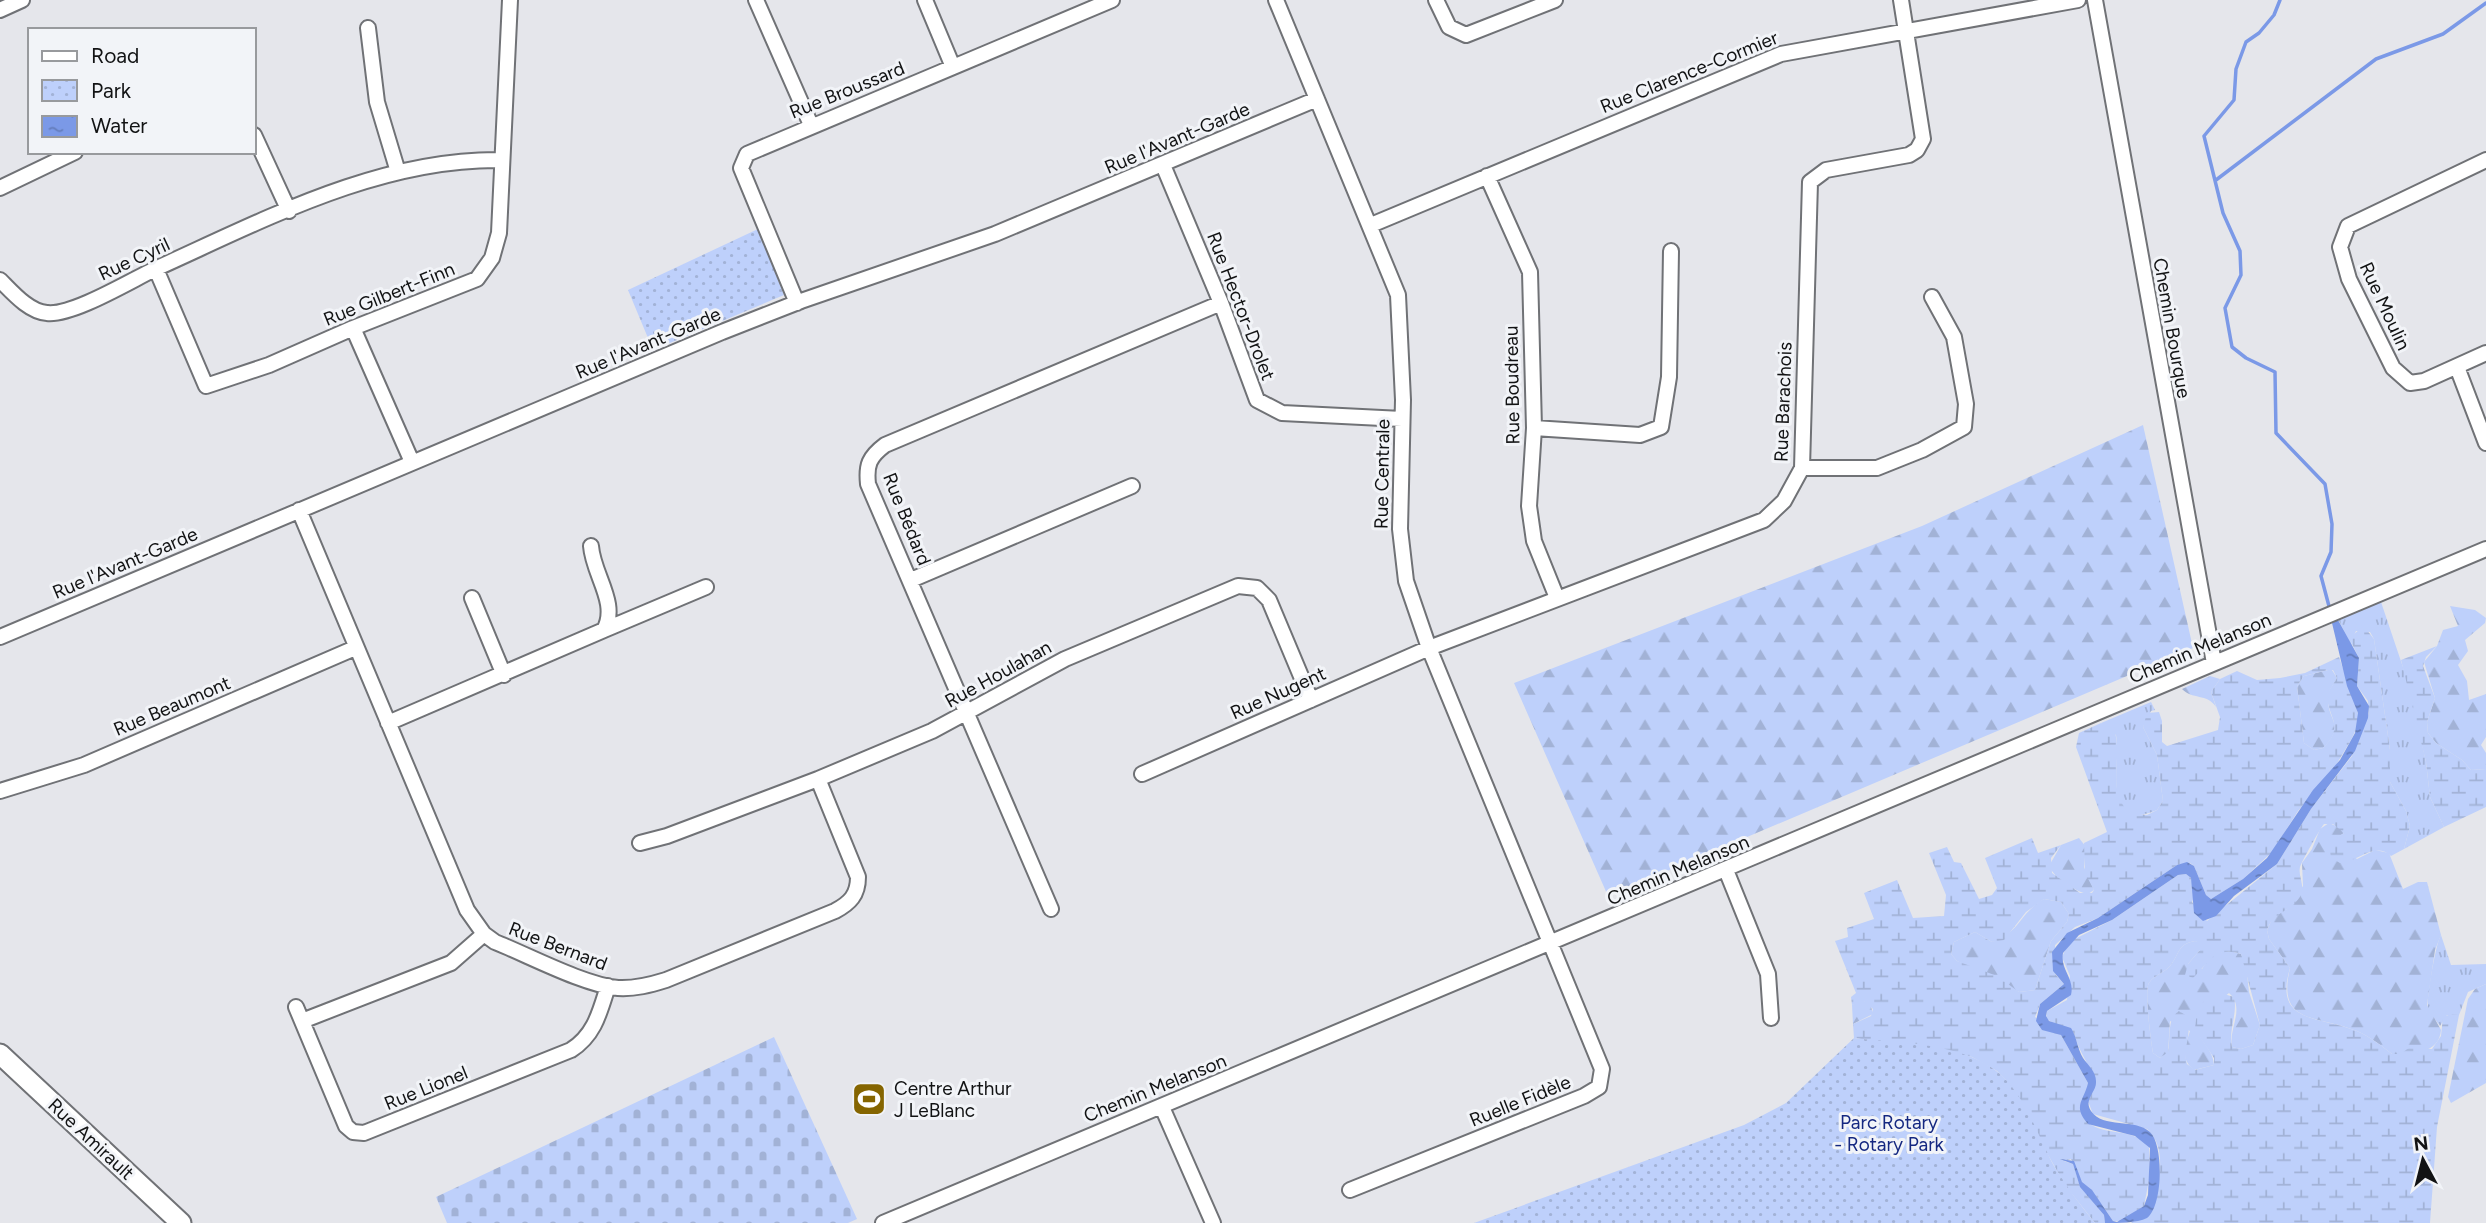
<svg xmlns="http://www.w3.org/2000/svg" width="2486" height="1223" viewBox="0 0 2486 1223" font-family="Figtree,sans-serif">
<defs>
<pattern id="grass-tufts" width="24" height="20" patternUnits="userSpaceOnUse" patternTransform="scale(1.75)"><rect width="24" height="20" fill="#bed0fb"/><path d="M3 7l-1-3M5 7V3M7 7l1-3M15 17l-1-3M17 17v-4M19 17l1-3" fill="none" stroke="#a2b2d6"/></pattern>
<pattern id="forest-firs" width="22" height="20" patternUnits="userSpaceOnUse" patternTransform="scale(1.75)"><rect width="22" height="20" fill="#bed0fb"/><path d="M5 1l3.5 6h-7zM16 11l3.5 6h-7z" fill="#a2b2d6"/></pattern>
<pattern id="wetland-marsh" width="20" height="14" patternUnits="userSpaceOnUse" patternTransform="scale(1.75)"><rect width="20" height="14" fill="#bed0fb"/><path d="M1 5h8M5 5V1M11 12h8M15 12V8" fill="none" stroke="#a2b2d6"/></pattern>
<pattern id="cemetery-stones" width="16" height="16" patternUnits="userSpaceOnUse" patternTransform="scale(1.75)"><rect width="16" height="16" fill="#bed0fb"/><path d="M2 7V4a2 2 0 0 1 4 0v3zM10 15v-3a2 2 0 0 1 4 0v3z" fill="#a2b2d6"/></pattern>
<pattern id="park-dots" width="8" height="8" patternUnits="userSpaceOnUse" patternTransform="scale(1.75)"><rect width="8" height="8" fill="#bed0fb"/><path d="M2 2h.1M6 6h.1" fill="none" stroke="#a2b2d6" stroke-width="1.8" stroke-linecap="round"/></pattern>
<pattern id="water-ripples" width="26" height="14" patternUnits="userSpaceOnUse" patternTransform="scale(1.75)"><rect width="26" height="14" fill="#7b99e7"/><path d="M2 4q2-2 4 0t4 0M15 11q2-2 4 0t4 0" fill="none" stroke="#637cba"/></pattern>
</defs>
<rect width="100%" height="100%" fill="#e5e6eb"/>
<path fill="url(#grass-tufts)" d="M2381,602L2409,685L2426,762L2430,797L2444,827L2404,849L2410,826L2406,811L2390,782V750L2374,639L2370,632L2356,631L2351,642L2353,649L2338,619Z
M2151,702L2155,710L2151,711L2143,727L2157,755L2163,801L2157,810C2100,834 2121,764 2116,735L2101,723Z
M2441,935L2451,965L2486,964V984L2468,992L2459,1015H2447L2440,1026C2436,1020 2430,1015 2428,1007C2426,1000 2436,942 2441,935Z"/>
<path fill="url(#forest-firs)" d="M2143,425L2193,648L1608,896L1514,683L1922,526Z
M2450,606L2475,610L2486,618L2485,623L2465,640L2468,651L2458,665L2467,681L2469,700L2486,694V737L2481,745L2486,753V769L2471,770L2462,760L2436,743L2428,733L2427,722L2435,698L2424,662L2437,646L2443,630L2458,626Z
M2328,670H2332L2337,678C2333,686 2328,690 2328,700C2328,721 2346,725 2323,748L2314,750L2304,743L2297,686L2304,676Z
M2210,676L2220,679L2211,692L2216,707C2207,693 2192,700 2182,689Z
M2329,823L2343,829L2344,833L2334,840L2357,859L2375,850L2389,853L2403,889L2418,882H2427L2441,935L2435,950L2427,1005L2441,1030C2439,1054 2412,1054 2392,1054C2379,1044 2367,1034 2351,1029C2313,1015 2277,1023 2290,968L2269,939L2267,930L2274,915L2287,909L2303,886L2302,863L2312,849L2320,829Z
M2079,838L2086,847L2084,867L2094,890L2088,894C2076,892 2054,878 2049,866L2061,845Z
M2044,899L2061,902L2069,914L2067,922L2051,941L2035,990L2019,992L1957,961L1951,954L1954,942L1975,932L1992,942C2021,932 2019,913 2044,899Z
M2195,941L2200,942V950L2188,964L2202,969C2212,953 2222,948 2241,954L2246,965L2249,992L2260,1025L2253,1045L2241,1049L2232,1047C2228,1029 2246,1008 2229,993L2196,1020C2195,1039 2213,1047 2214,1065L2194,1070C2180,1059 2185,1046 2190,1031L2170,1021L2168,1053L2160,1058L2153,1053C2151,1042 2144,990 2149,983C2154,975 2164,973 2170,966C2180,954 2177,944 2195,941Z
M2486,984V1083L2451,1103L2448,1097L2468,999L2475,989Z
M1861,1000L1870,1003L1873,1014L1853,1024L1852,1005Z"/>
<path fill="url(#wetland-marsh)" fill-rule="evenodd" d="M2360,629H2366L2374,639L2390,750V782L2406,811L2410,826L2404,849L2391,856C2375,841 2358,862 2340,863L2331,858L2329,842L2344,833L2333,824H2324C2321,827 2301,863 2300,867C2298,877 2305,885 2301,895C2292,912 2273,911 2267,930L2269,939L2290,968C2274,1022 2315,1016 2351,1029C2367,1034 2379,1044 2392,1054H2400L2409,1048L2432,1049L2441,1036L2443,1017L2451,1014L2459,1015L2437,1127L2430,1223H2131L2156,1200C2159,1177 2167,1147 2147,1129L2093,1114L2088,1101C2101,1070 2081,1062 2074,1033L2046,1019L2047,1011L2067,1000L2070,976L2062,957L2069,942L2112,920L2178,875L2186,874L2191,878L2195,894L2192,902L2207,921L2277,864L2311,809L2352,756L2369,713L2368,701L2357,686L2359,658L2351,642L2353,635ZM2195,941L2200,943V950L2188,964L2185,975L2193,978C2210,962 2215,946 2241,954L2260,1025L2253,1045L2241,1049L2232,1047C2228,1030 2238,1014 2234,997L2217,992C2200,1000 2196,1011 2195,1030L2214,1058V1065L2195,1070L2187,1064C2182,1047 2193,1033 2187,1016L2179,1011C2166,1019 2171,1038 2168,1052L2160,1058L2153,1053C2151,1042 2144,990 2149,983C2154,975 2164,973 2170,966C2180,954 2177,944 2195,941Z
M2437,646L2426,657L2423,666L2435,698L2427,722L2428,733L2436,743L2462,760L2471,770L2486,769V807L2444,827L2430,797L2426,762L2401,660Z
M2339,657L2358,713V725L2351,740L2336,765L2298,811L2272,852L2243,879L2211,899L2206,895L2194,866L2190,863L2177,865L2098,918L2075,927L2055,945V974L2064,984L2040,1004L2035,1017L2061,1035L2088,1083L2084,1119C2100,1137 2131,1127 2149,1145V1180L2144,1206L2121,1221H2113C2104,1207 2096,1196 2084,1185C2079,1179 2076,1166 2071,1159L2064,1161L2073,1164L2080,1186L2104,1215L2105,1223H2095L2065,1185L2006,1080L1997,1071L1972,1057L1951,1052L1854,1038L1853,1024L1871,1016L1873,1009L1864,1001L1852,1005L1851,997L1856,993L1835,941L1848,937L1847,928L1874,919L1864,893L1897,880L1913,918L1944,916L1946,895L1929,853L1947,847L1954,862L1961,863L1979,899L1992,895L1997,888L1985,858L2032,838L2038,853L2061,845L2051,858L2052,873L2080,893H2092L2094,890L2085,873L2084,843L2107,832L2076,747L2079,733L2101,723L2114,729C2124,759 2105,787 2129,813L2147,815L2157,810L2163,801L2157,755L2143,727L2147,713L2159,712L2162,721V742L2167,746L2218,730L2220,717L2211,692L2220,679L2237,671L2257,680L2280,678L2305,673ZM2328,670H2333L2337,678L2327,694C2327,718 2346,725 2323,748L2314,750L2304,743L2297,686L2304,676ZM2044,899L2061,902L2069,914L2067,922L2051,941L2035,990L2019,992L1997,976L1957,961L1951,954L1954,942L1975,932L1992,942L2004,940L2026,912Z"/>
<path fill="url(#cemetery-stones)" d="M774,1037L857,1219L848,1223H447L436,1197Z"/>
<path fill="url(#park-dots)" d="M758,229L784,295L653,350L628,290Z
M1854,1038C1898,1043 1957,1042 1995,1070C2023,1090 2038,1136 2054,1166C2066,1186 2080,1205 2095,1223H1474L1744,1125L1786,1103Z"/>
<path fill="url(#water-ripples)" d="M2338,620L2359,658L2357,686L2369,706L2368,718L2355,751L2311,809L2277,864L2234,896L2216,916L2203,921L2194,913L2191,878L2186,874L2178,875L2112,920L2079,935L2063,953C2060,970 2075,978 2071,995L2047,1011L2046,1016L2049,1021L2071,1028C2077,1037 2077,1048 2083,1058C2088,1065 2096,1072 2096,1081C2097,1092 2083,1099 2091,1111C2103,1129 2135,1118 2150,1132C2164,1145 2163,1206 2147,1218C2137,1223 2118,1223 2105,1223L2104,1215L2080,1187L2073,1164L2060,1159L2074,1161L2082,1182L2092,1190L2113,1221L2117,1222L2144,1206L2148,1195L2150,1148L2135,1136L2088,1124C2072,1106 2084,1101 2088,1083L2061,1035L2042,1030L2036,1021L2040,1004L2064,984L2053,971L2052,952L2067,933L2098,918L2177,865L2187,862L2194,866L2206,895L2211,899L2243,879L2267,858L2313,790L2340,760L2355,733L2358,713L2347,686L2332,623Z"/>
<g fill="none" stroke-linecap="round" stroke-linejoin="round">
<path stroke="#7b99e7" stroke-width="3.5" d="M2280,0L2274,15L2259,33L2246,42L2236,69L2234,100L2204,136L2223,213L2240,251L2241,275L2225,308L2232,347L2246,358L2275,372L2276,433L2325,484L2332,524L2331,552L2321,576L2330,610
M2216,180L2376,59L2443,34L2486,3"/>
<g stroke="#707276" stroke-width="18">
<path id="minor" d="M756,0L811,125
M925,0L953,67
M1276,0L1398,295L1403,400L1400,529L1406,581L1429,648L1602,1069L1599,1087L1584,1096L1350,1190
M1436,0L1449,27L1466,35L1555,0
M2095,0L2214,663
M0,10L22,0
M368,28L377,102L398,172
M254,135L289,211
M2486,160L2348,226L2340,247L2349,279L2393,368L2410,383L2424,381L2486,353
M1163,165L1221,303L1257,400L1282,413L1402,419
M1487,176L1530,272L1534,428L1529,506L1534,541L1557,598
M0,188L75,152
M1371,225L1781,54L2078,0
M156,269L206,386L269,365L353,328L477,279L492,258L499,233L510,0
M0,280C12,292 29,312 47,313C72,316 130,281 155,269C264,220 379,158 502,160
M797,303L741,168L747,154L1112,0
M353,328L412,462
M2457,367L2486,443
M1534,428L1640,435L1661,427L1669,377L1671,251
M1802,468H1877L1922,450L1964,427L1966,404L1954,337L1932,297
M299,510L467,910L484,934L495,942C528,955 584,985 618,988C635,989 650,985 666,980L835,911C850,903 858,895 858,877L818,779
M911,580L1132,486
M472,598L504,675
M604,630L706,587
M0,637L722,332L801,301L995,234L1317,99
M388,723L604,630C619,603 593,575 591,546
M1142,774L1429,648L1764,520L1784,501L1802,468L1810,182L1826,170L1909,155L1917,150L1923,139L1901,0
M0,791L84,765L355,648
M640,843L667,836L818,779L932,731L1065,659L1238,586L1257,588L1269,600L1311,700
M1726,870L1768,974L1771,1018
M1051,909L868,484C866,465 869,457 885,445L1221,303
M296,1007L346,1126L353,1132L364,1133L571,1050C595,1035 600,1011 608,986
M302,1021L451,963L484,934
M1162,1107L1213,1223
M883,1223L2486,549"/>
</g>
<g stroke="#707276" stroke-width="23">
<path id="major" d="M0,1054L181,1223"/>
</g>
<use href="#minor" stroke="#fff" stroke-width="14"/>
<use href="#major" stroke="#fff" stroke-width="19"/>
</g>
<defs>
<g id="stadium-square" transform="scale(1.75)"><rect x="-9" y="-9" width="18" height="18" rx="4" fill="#856500" stroke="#f2f4f8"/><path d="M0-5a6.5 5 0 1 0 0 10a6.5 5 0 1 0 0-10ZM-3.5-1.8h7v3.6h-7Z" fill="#fff"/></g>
</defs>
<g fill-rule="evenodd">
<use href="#stadium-square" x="869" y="1099"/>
</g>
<g text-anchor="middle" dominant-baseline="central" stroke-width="6" stroke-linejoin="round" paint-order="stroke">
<g font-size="19" fill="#121314" stroke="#f2f4f8">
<text transform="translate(1689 72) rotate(-22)">Rue Clarence-Cormier</text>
<text transform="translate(847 90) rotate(-22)">Rue Broussard</text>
<text transform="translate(1177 138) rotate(-23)">Rue l'Avant-Garde</text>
<text transform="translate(134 259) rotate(-25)">Rue Cyril</text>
<text transform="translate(389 294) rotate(-22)">Rue Gilbert-Finn</text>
<text transform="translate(1241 306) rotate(69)">Rue Hector-Drolet</text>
<text transform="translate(2385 306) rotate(65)">Rue Moulin</text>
<text transform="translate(2172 328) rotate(80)">Chemin Bourque</text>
<text transform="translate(648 343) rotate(-23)">Rue l'Avant-Garde</text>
<text transform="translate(1512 385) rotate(-91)">Rue Boudreau</text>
<text transform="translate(1783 402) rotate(-88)">Rue Barachois</text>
<text transform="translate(1382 474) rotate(-89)">Rue Centrale</text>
<text transform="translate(907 519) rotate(68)">Rue Bédard</text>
<text transform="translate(125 563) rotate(-23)">Rue l'Avant-Garde</text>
<text transform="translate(2200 648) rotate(-23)">Chemin Melanson</text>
<text transform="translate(998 674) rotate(-29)">Rue Houlahan</text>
<text transform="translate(1278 693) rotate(-24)">Rue Nugent</text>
<text transform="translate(172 706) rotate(-23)">Rue Beaumont</text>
<text transform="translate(1678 870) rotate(-23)">Chemin Melanson</text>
<text transform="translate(558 946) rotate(21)">Rue Bernard</text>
<text transform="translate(426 1088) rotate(-22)">Rue Lionel</text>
<text transform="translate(1155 1088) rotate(-22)">Chemin Melanson</text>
<text transform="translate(1520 1101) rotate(-22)">Ruelle Fidèle</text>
<text transform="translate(91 1139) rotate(43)">Rue Amirault</text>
</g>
<g font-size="19" fill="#121314" stroke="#f2f4f8" text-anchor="start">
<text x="894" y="1088">Centre Arthur<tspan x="894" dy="22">J LeBlanc</tspan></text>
</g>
<g font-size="19" fill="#152881" stroke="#f2f4f8">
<text x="1889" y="1122">Parc Rotary<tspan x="1889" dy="22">- Rotary Park</tspan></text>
</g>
</g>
<rect x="28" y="28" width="228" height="126" fill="#f2f4f8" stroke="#989a9d" stroke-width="2"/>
<rect x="42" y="51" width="35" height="10" fill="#ffffff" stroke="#989a9d" stroke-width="2"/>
<text x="91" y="63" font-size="21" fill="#121314">Road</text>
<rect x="42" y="80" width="35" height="21" fill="url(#park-dots)" stroke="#989a9d" stroke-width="2"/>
<text x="91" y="98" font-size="21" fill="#121314">Park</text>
<rect x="42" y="116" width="35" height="21" fill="url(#water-ripples)" stroke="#989a9d" stroke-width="2"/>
<text x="91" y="133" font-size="21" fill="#121314">Water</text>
<g transform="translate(2423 1160) rotate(353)" stroke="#f2f4f8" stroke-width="5" paint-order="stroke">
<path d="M0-5L12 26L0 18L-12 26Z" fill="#121314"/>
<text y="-10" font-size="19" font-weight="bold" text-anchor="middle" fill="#121314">N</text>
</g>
</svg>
